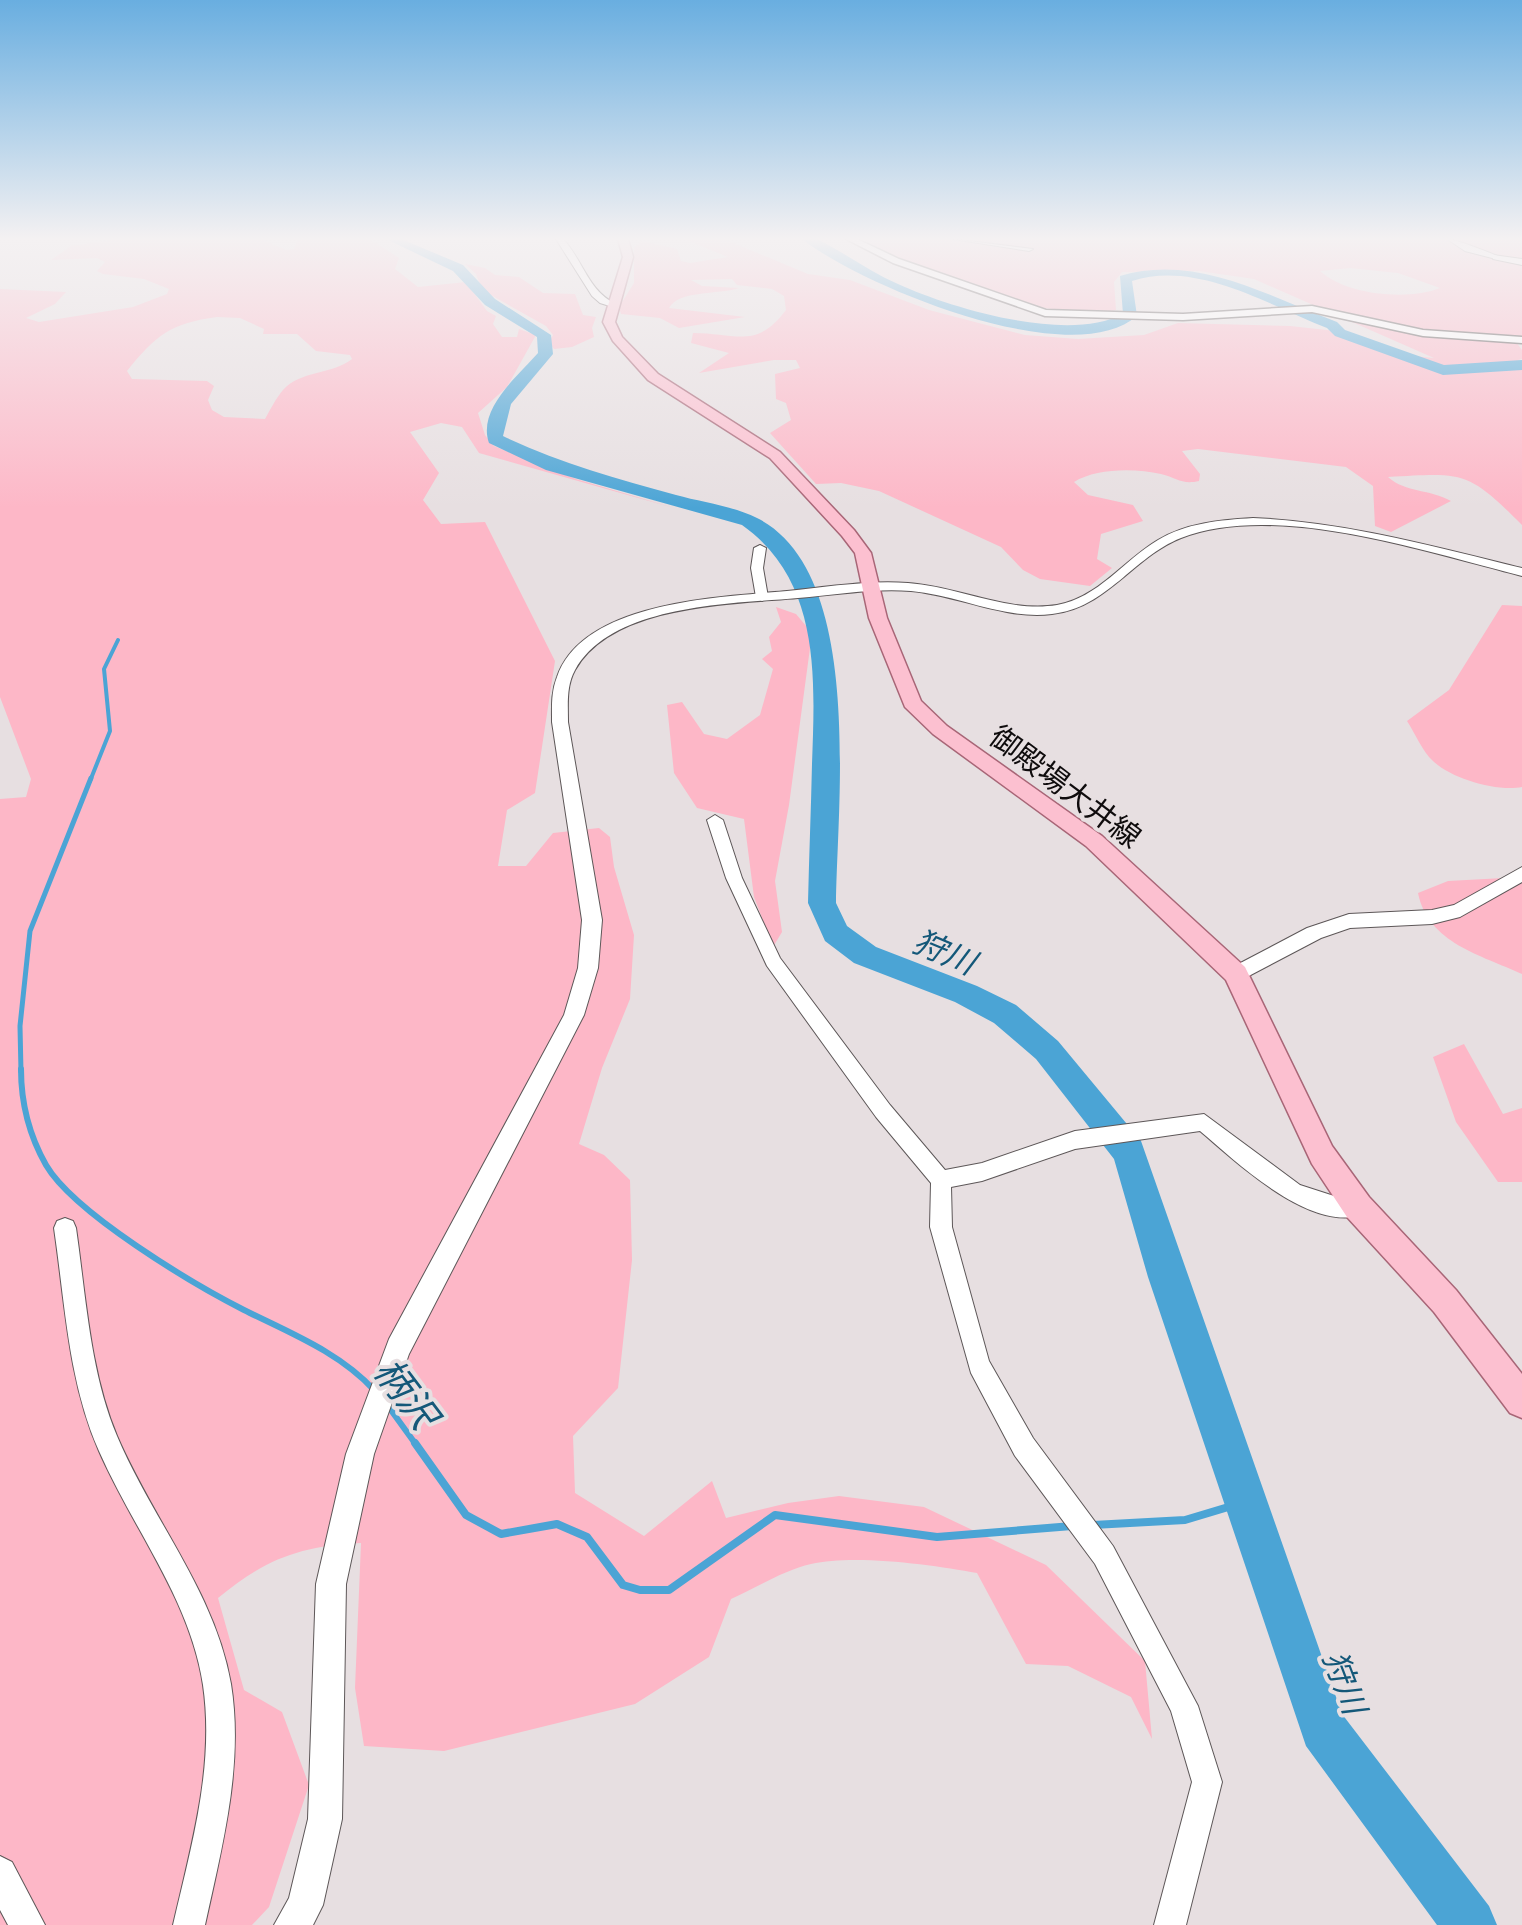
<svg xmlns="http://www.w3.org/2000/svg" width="1522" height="1925" viewBox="0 0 1522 1925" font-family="'Noto Sans','Noto Sans JP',sans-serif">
<rect width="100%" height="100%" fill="#e7dfe1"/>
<path fill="#fdb7c7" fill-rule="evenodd" d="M118,239H261L286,250L294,249L298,239H370L399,258L395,269L418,287L466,282L487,311L496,316L493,324L502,337H517L519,329L536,335L507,387L478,413L485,435L494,446L576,479L674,508L479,453L462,427L441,423L410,432L439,473L423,500L441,524L485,522L555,661L535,793L507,810L498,866H526L553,833L599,828L610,837L614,867L634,935L630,999L602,1068L579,1144L604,1155L630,1180L632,1260L618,1388L573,1436L575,1493L644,1536L712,1481L726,1518L788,1503L839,1496L924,1507L1046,1565L1145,1661L1152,1739L1131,1697L1068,1666L1026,1664L977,1573C933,1565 855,1554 811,1564C784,1570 756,1588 731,1599L709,1657L635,1704L444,1751L364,1746L355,1688L361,1543C300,1546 265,1559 218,1598L244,1690L282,1712L309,1785L269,1907L252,1925H0V799L26,797L31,779L0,697V289L66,292L55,304L26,318L39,322L133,307L167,294L169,289L144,279L103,274L97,271L105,262L97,258L51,260L71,246ZM217,317L240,318L264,329L263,334H297L316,351L350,355L352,359C332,375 301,370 283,390C276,398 270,410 265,419L224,417L212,410L208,400L214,386L207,381L132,379L127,371C156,335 171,323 217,317Z
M684,239H724L808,274L850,280L929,310L1025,335L1078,339L1144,335L1178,323L1290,326L1336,331L1403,355L1434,358L1254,279L1199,271L1122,272L1114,282L1116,310C1052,325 919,273 863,239H1522V338H1513L1522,350V359L1518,360L1522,362V525C1467,470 1464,473 1388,477C1406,493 1430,489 1451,501L1391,532L1375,526L1373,486L1346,467L1198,449L1182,451L1200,474L1199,481C1182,485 1177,478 1161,474C1135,468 1096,468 1074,482L1088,495L1133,505L1143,521L1101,534L1097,559L1112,568L1090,586L1040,579L1023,570L1001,547L879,491L841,483L816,484L770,433L791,420L786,403L776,399L775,374L800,368L796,360H774L699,373L729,353L691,343L693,333C736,333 756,350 786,310L784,296L772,289L737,285L732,279L691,280L702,286L739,288C717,295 679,290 669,308L745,317L679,328L660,318L621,314L619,307L634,283V248L642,241L677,249L681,261L690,263L728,257ZM1350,268L1398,273L1440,288C1408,301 1346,295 1320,271Z
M465,264L485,268L495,275L519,277L543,293L575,294L583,315L596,317L592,328L594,337L572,347L554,349L549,342L553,335L546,326L482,290L476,274Z
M1502,605L1522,606V787C1497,792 1452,779 1433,761C1422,751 1415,733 1407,721L1449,690Z
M776,607L796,614L812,633L789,805L775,881L782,932L773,947L754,897L744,819L697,808L674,773L667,705L682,702L704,734L727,739L760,715L773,669L762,659L772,651L769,637L781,622Z
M1522,877V974C1481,955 1428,943 1418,893L1448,881Z
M1464,1044L1503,1114L1522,1108V1182H1498L1456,1122L1433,1057Z"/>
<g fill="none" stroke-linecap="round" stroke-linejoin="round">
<path stroke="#4ba4d5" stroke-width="4" d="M90,781L110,731L104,669L118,640"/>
<path stroke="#4ba4d5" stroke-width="5" d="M21,1072L20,1026L30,931L91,778"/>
<path stroke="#4ba4d5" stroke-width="6" d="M21,1069C21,1103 29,1135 46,1165C74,1213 193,1284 244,1310C290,1333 339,1352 374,1390
M388,1406L417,1446"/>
<path stroke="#4ba4d5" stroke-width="8" d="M415,1443L466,1515L501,1534L557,1524L587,1537L623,1585L640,1590H669L775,1515L937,1537L1072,1526
M1093,1525L1185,1520L1245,1502"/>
<path fill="#4ba4d5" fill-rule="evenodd" d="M386,239H401L463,265L495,299L551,335L553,354L511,404L503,436C559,463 616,478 676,495C701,502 733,506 757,518C865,572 837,802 836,903L847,926L876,947L977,986L1016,1005L1058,1041L1141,1141L1342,1714L1489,1906L1497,1925H1437L1306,1746L1148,1277L1114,1159L1036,1059L994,1023L955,1002L854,963L825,941L808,903C809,857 811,810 812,764C815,678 821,581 742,525L546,470L489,443C477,409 518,376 538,353L537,337L485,305L453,271Z
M802,239H817C845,253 870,272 898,284C953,309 1068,343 1123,314L1120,276C1195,253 1268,296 1337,322L1345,330L1444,365L1522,360V370L1443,375L1335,336L1327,328C1268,305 1197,260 1132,281L1137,316C1071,373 862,286 802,239Z"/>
<g stroke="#5d5758" stroke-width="2">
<path id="minor" d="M556,239H563C583,260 588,291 616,304V308L600,303L592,296Z
M953,239L1033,249L1029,251Z
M1447,239C1456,239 1490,253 1500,257L1496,259L1465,251Z
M760,545L766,548L763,568L768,597L762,601L756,597L751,568L754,548Z
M715,815L723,820L742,878L780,958L890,1105L945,1170L982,1163L1075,1131L1204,1114L1300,1185L1334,1196L1365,1200L1369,1207L1365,1214C1311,1234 1238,1163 1200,1131L1075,1149L982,1181L951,1187L952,1227L989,1361L1033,1438L1113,1546L1198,1706L1222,1782L1186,1925H1154L1192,1782L1171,1711L1095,1564L1015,1456L971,1373L930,1227L931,1183L876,1117L767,966L726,878L707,820Z
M65,1218L73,1221L76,1228C86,1297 90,1372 117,1436C153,1521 215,1592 231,1684C244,1765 222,1847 205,1925H173C191,1847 215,1766 203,1685C190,1599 133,1529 99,1451C68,1381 65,1302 54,1228L57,1221Z"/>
</g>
<g stroke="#5d5758" stroke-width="2">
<path id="tertiary" d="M1493,255L1522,259V265L1493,259Z
M1253,518C1345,522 1432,546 1522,568V576C1426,552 1276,501 1181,538C1133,557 1107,608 1052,614C1004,620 958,595 911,591C873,588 835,595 798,598C732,604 612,604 575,670C566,686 568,705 568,722L602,920L598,968L584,1015L409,1354L374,1454L346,1584L342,1819L323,1905L313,1925H274L289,1898L308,1819L316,1584L346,1454L389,1339L564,1015L578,968L582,920L552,722C552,707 551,692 557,677C583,601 721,597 787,591C827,587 868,580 908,583C957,586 1007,613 1057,605C1098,598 1124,560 1158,540C1186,523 1220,520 1253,518Z
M1522,867V882L1460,917L1432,924L1350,928L1321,938L1243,979H1229L1226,974L1229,969L1307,928L1349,914L1432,910L1454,905Z
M0,1856L12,1862L45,1925H8L0,1910Z"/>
</g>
<g stroke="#5d5758" stroke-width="3">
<path id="secondary" d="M846,239H857L899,259L1046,310L1183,314L1312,306L1423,330L1522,337V343L1423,336L1312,312L1183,320L1045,316L893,263Z"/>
</g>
<g stroke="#a86677" stroke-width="3">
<path id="primary" d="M618,239H628L633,257L615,322L622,337L658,374L780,452L854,530L871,553L887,618L921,701L947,726L1102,836L1245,967L1332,1146L1369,1197L1456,1290L1522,1374V1418L1510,1413L1434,1312L1347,1217L1312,1164L1226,980L1086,846L933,734L905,707L869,618L855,553L842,536L770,458L648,380L613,341L603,322L623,257Z"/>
</g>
<use href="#minor" fill="#fff" fill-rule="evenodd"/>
<use href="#tertiary" fill="#fff" fill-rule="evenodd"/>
<use href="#secondary" fill="#fff" fill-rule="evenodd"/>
<use href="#primary" fill="#fcc0d0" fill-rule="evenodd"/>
</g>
<linearGradient id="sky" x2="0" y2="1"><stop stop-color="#69aee0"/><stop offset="0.47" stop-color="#f4f1f2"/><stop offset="1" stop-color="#f4f1f2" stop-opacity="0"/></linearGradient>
<rect width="1522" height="508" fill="url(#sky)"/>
<g text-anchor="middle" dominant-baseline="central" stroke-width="8" stroke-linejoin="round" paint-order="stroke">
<g font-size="30" fill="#0f0c0d" stroke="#e7dfe1">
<text transform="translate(1066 786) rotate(37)">御殿場大井線</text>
</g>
<g font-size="32" font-style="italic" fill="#145879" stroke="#e7dfe1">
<text transform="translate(945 951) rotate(23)">狩川</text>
<text transform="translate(1346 1682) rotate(69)">狩川</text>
</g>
<g font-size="38" font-style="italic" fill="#145879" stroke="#e7dfe1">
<text transform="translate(407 1392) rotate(53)">柄沢</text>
</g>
</g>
</svg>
